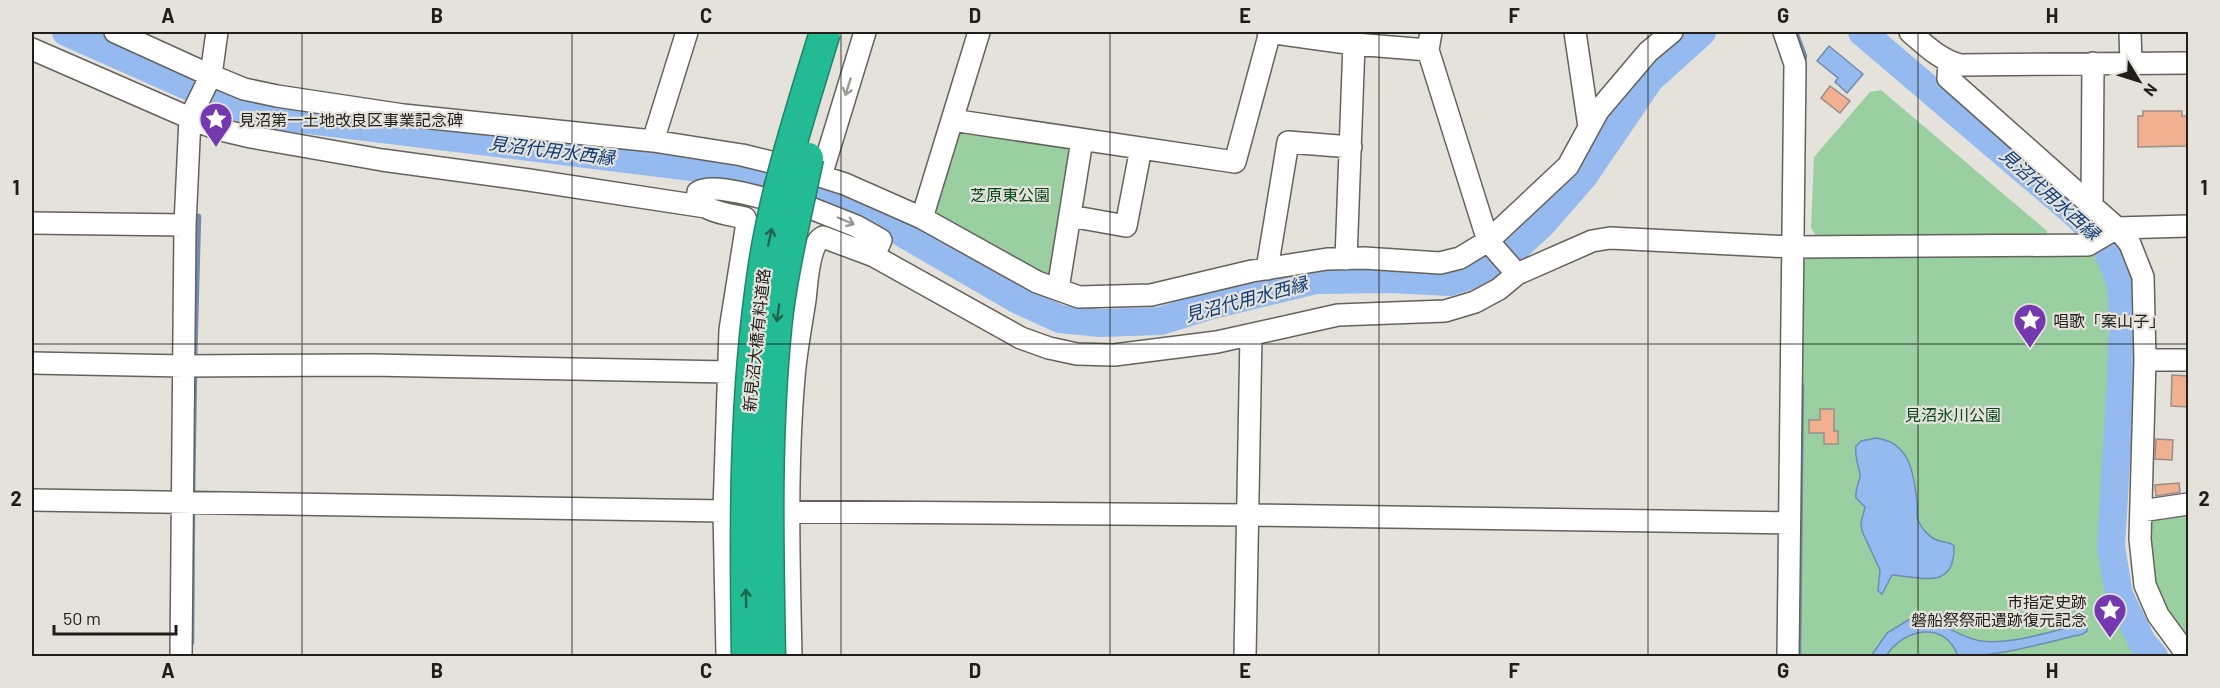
<svg xmlns="http://www.w3.org/2000/svg" width="2220" height="688" viewBox="0 0 2220 688" font-family="Barlow,'Noto Sans JP',sans-serif">
<rect width="100%" height="100%" fill="#e4e2da"/>
<path fill="#9acfa2" d="M1881,90L2047,231V237H1817L1811,228L1814,157L1870,92Z
M966,129L1078,148L1054,285L938,218L934,211L957,132Z
M1801,251H2096L2106,272L2112,299L2101,551C2108,587 2115,628 2139,656H1796Z
M2188,514V645L2154,586L2149,525L2153,519Z"/>
<path fill="#95baf0" stroke="#728bb0" stroke-width="1.5" d="M1829,46L1863,74L1847,93L1835,82L1838,78L1817,61Z
M1876,438C1910,442 1914,474 1917,502C1918,508 1916,514 1918,520C1921,528 1929,537 1937,540C1943,543 1949,541 1954,546C1955,591 1922,577 1892,575L1882,594L1878,591L1880,570L1862,531L1861,523L1865,507L1856,498C1855,489 1858,485 1860,477C1861,472 1854,458 1856,446L1861,441Z
M1910,619C1938,616 1955,637 1981,641C2010,645 2053,631 2082,624L2087,626V631L2083,634C2043,643 1999,657 1958,656C1945,620 1904,628 1886,656H1871L1887,633Z"/>
<g fill="none" stroke-linecap="round" stroke-linejoin="round">
<path stroke="#728bb0" stroke-width="4.5" d="M1796,32L1805,56L1804,63
M190,215L199,216L195,361
M193,496L195,372
M192,643L193,507
M1799,656L1802,386"/>
<path stroke="#95baf0" stroke-width="28" d="M66,32L228,104L268,115L724,171L767,180
M1862,32L2078,216L2105,245L2121,283L2123,328L2120,396L2111,546L2119,595L2142,642L2154,656
M819,195L878,219L1018,300L1060,319L1100,323L1160,321L1209,306L1316,280L1390,279L1449,282L1482,272L1516,248L1542,224L1583,177L1650,79L1702,32"/>
</g>
<path fill="#f1b090" stroke="#988f8c" stroke-width="1.5" d="M1830,86L1850,101L1840,113L1821,98Z
M2143,111H2182V116H2188V146L2138,147V116H2143Z
M2172,375L2188,376V407L2171,406Z
M1820,409H1834V431H1838V444H1824V433H1809V420H1820Z
M2156,439L2173,440L2172,460L2155,459Z
M2179,483L2180,492L2156,496L2155,485Z"/>
<g fill="none" stroke-linecap="round" stroke-linejoin="round">
<g stroke="#64625b" stroke-width="24">
<path id="minor" d="M115,32L203,72L244,89L277,96L403,115L653,141L742,155L795,168L845,184L922,218L1037,282L1079,297L1151,295L1252,271L1327,259L1364,258L1440,263L1460,258L1488,241L1568,166L1598,111L1648,52L1672,32
M1268,32L1354,44L1428,50
M1431,32L1428,50L1488,241L1517,274L1592,241L1610,238L1792,247L2088,245L2117,228L2130,244L2143,277L2145,360L2140,539L2145,585L2158,615L2188,656
M1575,32L1589,127
M1784,32L1795,64L1788,656
M1910,32C1925,45 1940,60 1960,65L2188,63
M2130,32L2131,63
M32,49L190,118L217,129L251,137L382,160L529,180L706,207
M1949,63L1948,78L2117,228L2188,226
M952,120L1235,162L1270,32
M653,141L687,32
M821,176L865,32
M2092,206L2093,63
M1070,216L1126,226L1141,148
M922,218L979,32
M32,223L185,225
M874,256L1021,338L1049,348L1077,354L1114,355L1217,342L1338,315L1445,311L1475,302L1499,289L1517,274
M1346,259L1354,44
M1267,269L1288,142L1351,147
M1058,289L1082,140
M2145,360H2188
M32,363L183,366L372,365L728,372L794,370
M32,500L724,511L1247,515L1789,523
M2141,511L2188,504
M181,656L185,225L190,118L211,75L217,32
M727,656L724,511L730,330L747,223L745,218C730,214 695,212 698,192C712,183 754,196 771,200L776,183
M791,656C789,564 786,470 794,377C796,352 801,326 805,300C807,284 808,245 823,237L874,256L881,240L856,226L803,205L806,187
M1245,656L1251,335"/>
</g>
<use href="#minor" stroke="#fff" stroke-width="21"/>
<g stroke="#21846a" stroke-width="33" stroke-linecap="butt">
<path id="highway-bridge" d="M747,656C745,525 744,395 764,265C776,186 802,108 825,32
M770,656C768,544 765,431 777,319C783,265 797,212 808,158"/>
</g>
<use href="#highway-bridge" stroke="#22bb94" stroke-width="30"/>
</g>
<defs><path id="oneway-shaft" d="M-6 0H5M1.5-3L5.5 0L1.5 3" fill="none" stroke-width="1.6" stroke-linecap="round" stroke-linejoin="round" transform="scale(1.5)"/></defs>
<g stroke="#9a9a98">
<use href="#oneway-shaft" transform="translate(848 87) rotate(107)"/>
<use href="#oneway-shaft" transform="translate(846 221) rotate(23)"/>
</g>
<g stroke="#206551">
<use href="#oneway-shaft" transform="translate(770 237) rotate(-78)"/>
<use href="#oneway-shaft" transform="translate(778 313) rotate(98)"/>
<use href="#oneway-shaft" transform="translate(746 598) rotate(-91)"/>
</g>
<path fill="none" stroke="#1f1e1b" stroke-width="1.5" stroke-opacity="0.55" d="M302,32V656M572,32V656M841,32V656M1110,32V656M1379,32V656M1648,32V656M1918,32V656M32,344H2188"/>
<defs>
<g id="sight-pin" transform="scale(1.725)"><path d="M0 17L-7.5 6A9.5 9.5 0 1 1 7.5 6Z" fill="#7439af" stroke="#e4e2da"/><path d="M0-6L1.8-2.2L6-1.7L2.9 1.2L3.7 5.4L0 3.3L-3.7 5.4L-2.9 1.2L-6-1.7L-1.8-2.2Z" fill="#fff"/></g>
</defs>
<g fill-rule="evenodd">
<use href="#sight-pin" x="216" y="119"/>
<use href="#sight-pin" x="2030" y="320"/>
<use href="#sight-pin" x="2110" y="610"/>
</g>
<g text-anchor="middle" dominant-baseline="central" stroke-width="4.5" stroke-linejoin="round" paint-order="stroke">
<g font-size="16" fill="#1f1e1b" stroke="#e4e2da" text-anchor="start">
<text x="239" y="119">見沼第一土地改良区事業記念碑</text>
<text x="2053" y="320">唱歌「案山子」</text>
<text x="2087" y="601" text-anchor="end">市指定史跡<tspan x="2087" dy="18">磐船祭祭祀遺跡復元記念</tspan></text>
</g>
<g font-size="16" fill="#06471d" stroke="#e4e2da">
<text x="1010" y="194">芝原東公園</text>
<text x="1953" y="414">見沼氷川公園</text>
</g>
<g font-size="16" fill="#1f1e1b" stroke="#e4e2da">
<text transform="translate(756 340) rotate(-84)">新見沼大橋有料道路</text>
</g>
<g font-size="18" font-style="italic" fill="#0f3c7b" stroke="#e4e2da">
<text transform="translate(552 150) rotate(7)">見沼代用水西縁</text>
<text transform="translate(2050 194) rotate(42)">見沼代用水西縁</text>
<text transform="translate(1246 299) rotate(-15)">見沼代用水西縁</text>
</g>
</g>
<rect width="2220" height="688" fill="none" stroke="#e4e2da" stroke-width="66"/>
<g transform="translate(2139 81) rotate(128)" stroke="#e4e2da" stroke-width="4.5" paint-order="stroke">
<path d="M0-4.5L10 22L0 15L-10 22Z" fill="#1f1e1b"/>
<text y="-9" font-size="16" font-weight="bold" text-anchor="middle" fill="#1f1e1b">N</text>
</g>
<path d="M54 625v9h122v-9" fill="none" stroke="#1f1e1b" stroke-width="3"/>
<text x="63" y="625" font-size="18" fill="#1f1e1b" stroke="#e4e2da" stroke-width="4.5" paint-order="stroke">50 m</text>
<rect x="33" y="33" width="2154" height="622" fill="none" stroke="#1f1e1b" stroke-width="2"/>
<g font-size="20" text-anchor="middle" font-weight="bold" fill="#1f1e1b">
<text x="168" y="23">A</text>
<text x="437" y="23">B</text>
<text x="706" y="23">C</text>
<text x="975" y="23">D</text>
<text x="1245" y="23">E</text>
<text x="1514" y="23">F</text>
<text x="1783" y="23">G</text>
<text x="2052" y="23">H</text>
<text x="16" y="195">1</text>
<text x="2204" y="195">1</text>
<text x="16" y="506">2</text>
<text x="2204" y="506">2</text>
<text x="168" y="678">A</text>
<text x="437" y="678">B</text>
<text x="706" y="678">C</text>
<text x="975" y="678">D</text>
<text x="1245" y="678">E</text>
<text x="1514" y="678">F</text>
<text x="1783" y="678">G</text>
<text x="2052" y="678">H</text>
</g>
</svg>
